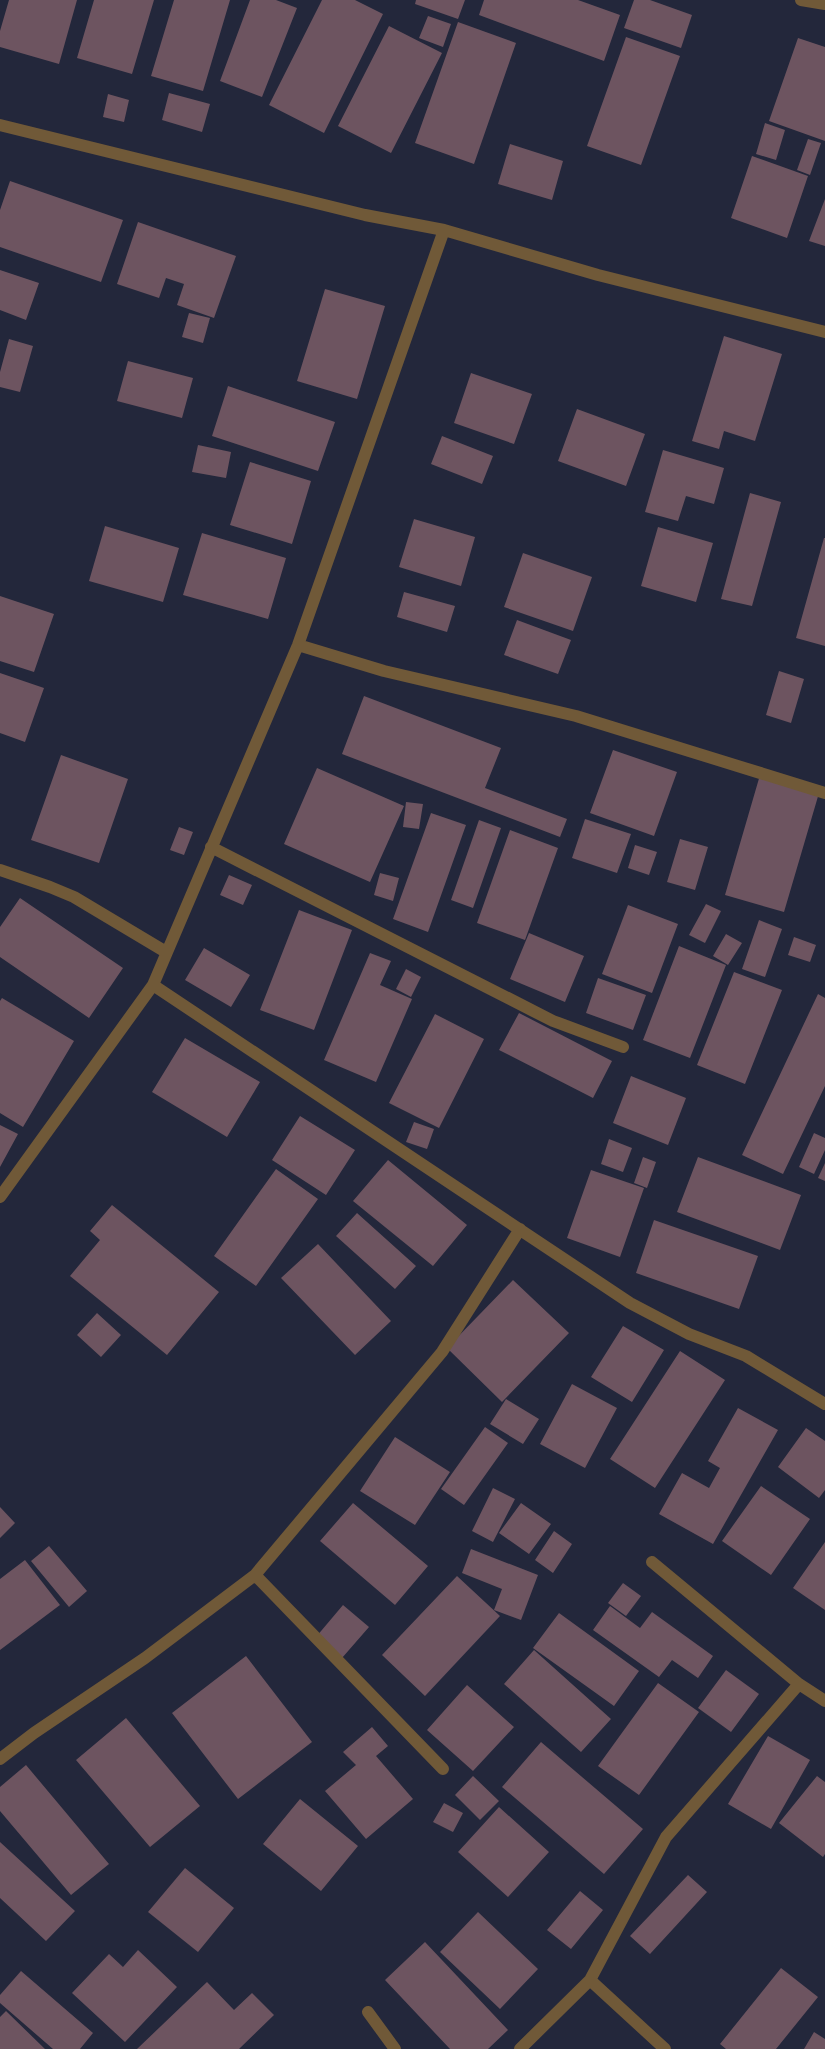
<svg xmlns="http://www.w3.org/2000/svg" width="825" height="2049" viewBox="0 0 825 2049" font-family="'Alegreya Sans',sans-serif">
<rect width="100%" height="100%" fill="#23273b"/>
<path fill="#6d5460" d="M9,0H77L59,64L0,47V31Z
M94,0H154L132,74L77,58Z
M174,0H230L203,91L151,76Z
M250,0H276L297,8L262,97L220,81Z
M322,0H355L383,14L324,133L269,105Z
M416,0H465L458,19L415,4Z
M484,0H578L620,15L604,61L479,15Z
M634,0H650L692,15L681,48L624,28Z
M428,16L451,24L443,47L419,38Z
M458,22L516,43L474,164L415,143Z
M389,26L442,53L391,153L338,126Z
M626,37L680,56L641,165L587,146Z
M798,38L825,47V141L769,121Z
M169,93L210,104L202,132L162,120Z
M108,94L129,100L124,122L103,117Z
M765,123L785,130L776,160L756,154Z
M808,139L821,143L810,175L797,170Z
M510,144L563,161L552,200L498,184Z
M752,156L808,176L787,238L731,218Z
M10,181L123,220L101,282L0,247V210Z
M825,199V246L809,241Z
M138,222L236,256L214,318L177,305L184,284L166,278L159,298L117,284Z
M0,270L39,283L26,320L0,310Z
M325,289L385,306L357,399L297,381Z
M189,313L210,318L203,343L182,337Z
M724,336L782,354L755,441L724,431L719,449L692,441Z
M9,339L33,346L20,392L0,387V372Z
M128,361L193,378L182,418L117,401Z
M471,373L532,394L514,444L454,423Z
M228,386L335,422L318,471L212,436Z
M577,409L645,434L626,486L558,461Z
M442,436L493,456L482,484L431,464Z
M198,445L231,452L226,478L192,472Z
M663,450L724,468L714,504L686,496L678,521L645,512Z
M250,462L311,481L292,544L230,525Z
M750,493L781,502L752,606L721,599Z
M414,519L475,537L461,586L399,567Z
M105,526L179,548L163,602L89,581Z
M658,527L713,543L696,602L641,586Z
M202,533L286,558L268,619L183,595Z
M824,538H825V646L796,638Z
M523,553L592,577L573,631L504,607Z
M404,592L455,606L447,632L397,617Z
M0,596L54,614L34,672L0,661Z
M517,620L571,640L558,674L504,655Z
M779,671L804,679L791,723L766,715Z
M0,673L44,688L25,742L0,733Z
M364,696L501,748L485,788L567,819L560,837L342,754Z
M613,750L677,772L654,836L590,813Z
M61,755L128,779L99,863L31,840Z
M317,768L404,806L370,882L284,844Z
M760,775L819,793L784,912L725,895Z
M406,802L423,804L419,829L403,827Z
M431,813L466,825L428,932L393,919Z
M585,819L631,834L617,873L572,858Z
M479,820L501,828L473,908L451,900Z
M179,827L193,832L184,855L170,850Z
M510,830L558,848L525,940L477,923Z
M680,839L708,847L695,890L667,882Z
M635,845L657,852L649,875L628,868Z
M380,873L399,878L393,901L374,895Z
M229,875L252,885L243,905L220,895Z
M20,898L123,968L89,1018L0,957V927Z
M706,904L721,911L705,943L689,935Z
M628,905L678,924L652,993L602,974Z
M299,910L352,930L314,1030L260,1010Z
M759,920L782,929L765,977L742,969Z
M529,933L584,956L565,1002L510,979Z
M726,934L742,943L728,965L713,956Z
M794,937L816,945L810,962L788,955Z
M679,946L726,965L690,1058L643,1040Z
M204,948L250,975L231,1007L185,980Z
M370,953L391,961L380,985L412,999L376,1082L324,1060Z
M406,969L421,977L411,997L396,989Z
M734,972L782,990L745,1084L697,1065Z
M598,978L646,995L633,1030L586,1013Z
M818,994L825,998V1086L783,1174L742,1155Z
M2,998L74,1041L23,1127L0,1113V1001Z
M519,1013L612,1061L593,1098L499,1050Z
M435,1014L484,1039L439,1128L389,1103Z
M185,1038L260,1082L227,1137L152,1092Z
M631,1076L686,1098L668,1145L613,1123Z
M300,1116L355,1150L326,1195L272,1160Z
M414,1122L434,1129L427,1149L406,1142Z
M0,1125L18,1134L0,1167Z
M814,1133L825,1138V1150L814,1174L799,1167Z
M609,1139L632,1148L623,1172L601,1164Z
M643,1157L656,1162L647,1188L634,1183Z
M698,1157L801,1195L780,1250L677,1212Z
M388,1160L467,1225L433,1266L353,1201Z
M825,1163V1181L818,1178Z
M276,1169L318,1199L256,1286L214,1256Z
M591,1170L644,1188L620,1257L567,1238Z
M112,1205L219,1292L167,1355L70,1276L100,1240L90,1231Z
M357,1213L416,1266L395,1289L336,1236Z
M654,1220L758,1256L739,1309L636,1273Z
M318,1244L391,1321L355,1355L281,1278Z
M513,1280L569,1333L502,1402L447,1348Z
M97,1313L121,1335L101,1357L77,1335Z
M623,1326L664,1350L632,1402L591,1377Z
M680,1351L725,1380L655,1488L610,1459Z
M572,1384L617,1408L585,1468L540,1444Z
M506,1399L539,1419L523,1444L490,1424Z
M738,1408L778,1430L713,1544L659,1514L682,1473L709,1488L720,1468L708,1461Z
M485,1427L508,1443L464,1505L441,1489Z
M806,1428L825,1441V1490L819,1498L778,1467Z
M395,1437L450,1472L415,1525L360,1491Z
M761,1486L810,1519L771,1575L722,1541Z
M493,1488L515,1499L493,1542L472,1531Z
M353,1503L428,1566L395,1605L320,1541Z
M521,1503L551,1524L529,1554L499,1533Z
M0,1507L15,1523L0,1538Z
M554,1531L572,1544L553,1573L535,1560Z
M825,1542V1610L793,1588Z
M49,1546L87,1591L69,1607L31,1561Z
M471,1549L538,1575L521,1620L494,1610L502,1589L462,1573Z
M25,1560L60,1605L0,1650V1579Z
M457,1576L500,1616L425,1696L382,1655Z
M623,1583L641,1596L626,1616L608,1603Z
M343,1605L369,1627L342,1658L316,1637Z
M610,1606L640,1628L652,1612L713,1656L698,1678L672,1660L659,1677L593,1630Z
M559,1613L639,1671L614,1706L533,1648Z
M534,1650L611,1719L581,1752L504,1684Z
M246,1656L312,1742L238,1799L172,1713Z
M726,1670L759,1694L731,1732L698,1708Z
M658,1683L699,1712L639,1795L598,1766Z
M467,1685L514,1727L473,1771L427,1730Z
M126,1718L200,1806L150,1847L76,1760Z
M372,1727L388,1746L376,1756L413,1799L366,1839L325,1791L356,1765L343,1752Z
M768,1736L810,1760L771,1829L728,1804Z
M541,1742L643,1829L604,1874L502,1787Z
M26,1765L109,1864L71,1895L0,1811V1787Z
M473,1776L499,1801L480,1820L455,1795Z
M817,1776L825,1782V1854L823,1857L779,1823Z
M300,1799L358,1846L321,1891L263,1844Z
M444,1803L463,1813L453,1832L433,1822Z
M499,1807L549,1852L508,1897L458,1852Z
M0,1842L75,1911L46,1941L0,1898Z
M185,1868L234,1908L198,1952L148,1912Z
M688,1875L707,1892L650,1954L630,1936Z
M580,1891L603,1910L571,1949L547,1930Z
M478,1912L538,1969L500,2009L440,1952Z
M425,1942L508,2030L488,2049H450L385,1980Z
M138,1950L177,1987L125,2042L72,1993L109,1954L123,1967Z
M781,1968L818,1997L776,2049H726L720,2044Z
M21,1971L93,2033L80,2049H53L0,2003V1995Z
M207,1982L234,2010L252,1993L274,2015L239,2049H137Z
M6,2011L45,2049H0V2017Z
M814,2032L825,2039V2049H804Z"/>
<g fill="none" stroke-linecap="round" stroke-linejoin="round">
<path stroke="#705938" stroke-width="12" d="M801,0L825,4
M0,125L365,215L444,230L598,275L825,332
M298,645L384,671L576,716L825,793
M211,847L553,1021L623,1047
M0,870L50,887L74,897L166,952
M153,985L630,1303L689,1334L746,1356L825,1404
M0,1197L153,985L298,645L444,230
M652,1562L799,1684L825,1701
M255,1575L443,1769
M0,1759L34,1733L145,1658L255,1575L442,1352L520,1229
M590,1980L665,2049
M368,2012L395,2049
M520,2049L590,1980L666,1837L799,1684"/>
</g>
</svg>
